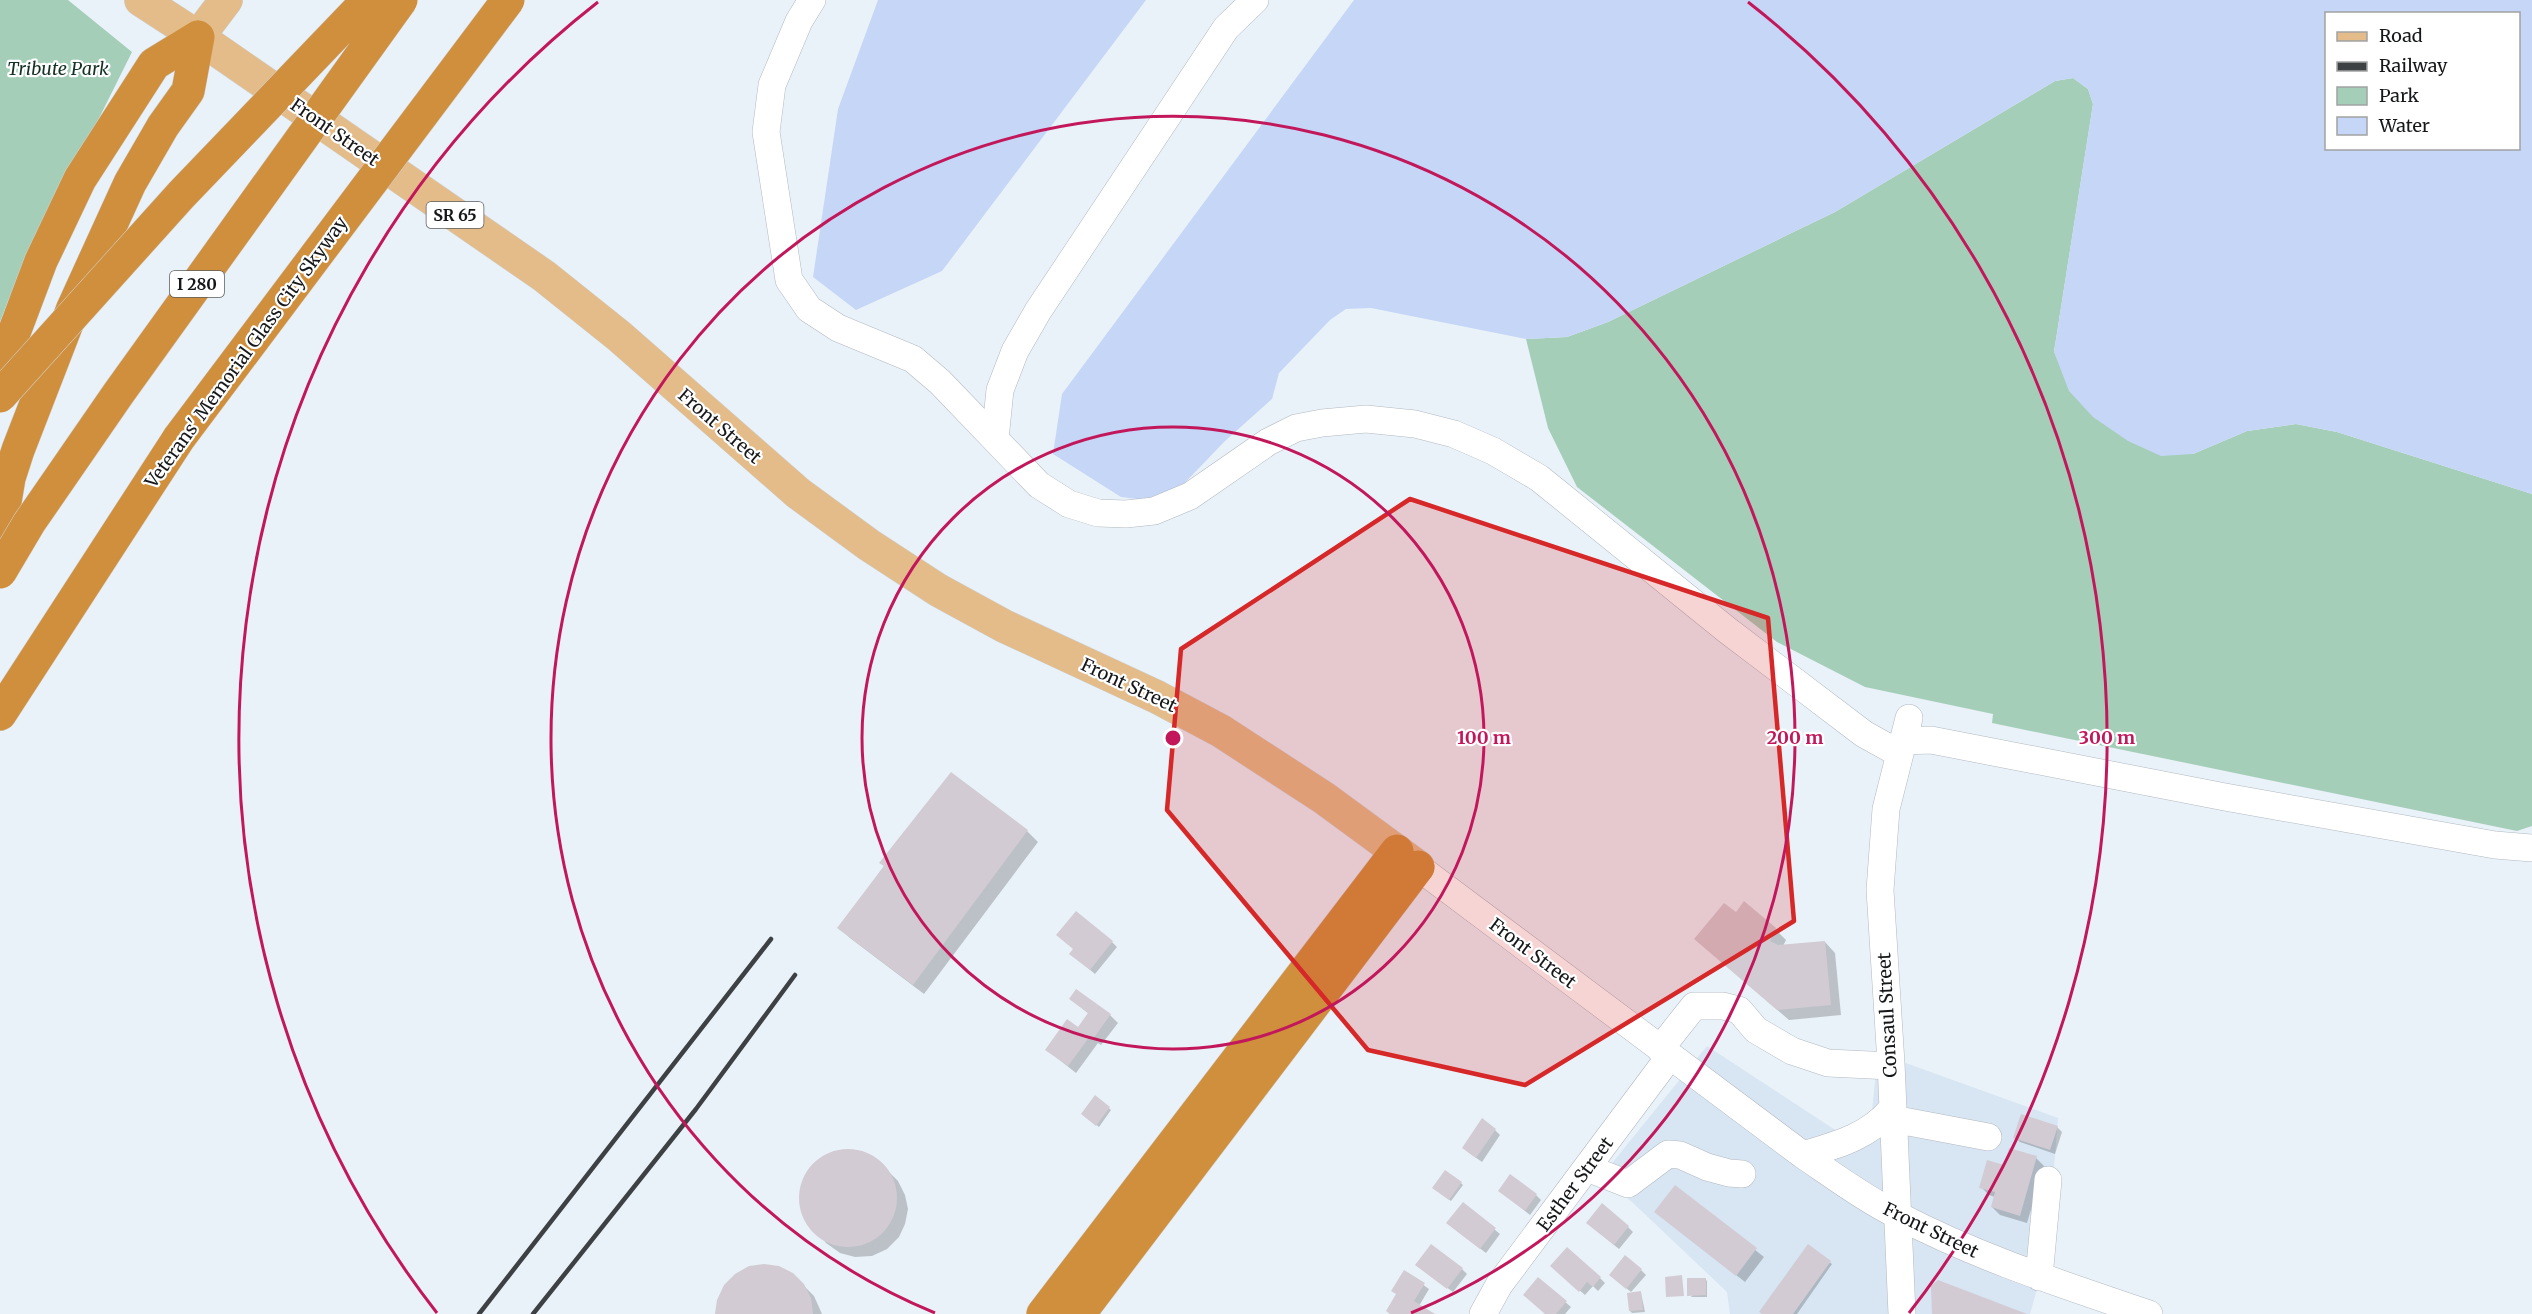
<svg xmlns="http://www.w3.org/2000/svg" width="2532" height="1314" viewBox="0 0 2532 1314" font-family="Merriweather,serif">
<rect width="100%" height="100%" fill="#eaf2f9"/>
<path fill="#d8e5f2" d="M1707,1046L1843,1135L1871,1120L1878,1053L2058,1118L2047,1254L2030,1314H1730L1727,1292L1632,1202L1600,1178Z"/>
<path fill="#a5ceb9" d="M0,0H68L132,52L8,301L0,322Z
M2073,78L2088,89L2093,104L2054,352L2193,454L2247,431L2296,424L2337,432L2532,494V826L2517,831L1992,723L1993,714L1865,687L1777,642L1577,487L1548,428L1526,339L1567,337L1608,322L1835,212L2055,81Z"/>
<path fill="#c5d6f6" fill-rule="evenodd" d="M878,0H1146L942,271L856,310L813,277L838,109Z
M1354,0H2532V494L2337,432L2296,424L2247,431L2193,454L2161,456L2128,441L2093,417L2069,391L2054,352L2093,104L2088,89L2073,78L2055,81L1835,212L1608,322L1567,337L1526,339L1371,308L1346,309L1330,320L1279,373L1272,399L1225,441L1175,493L1153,501L1121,497L1053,454L1062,394ZM2326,14H2518V148H2326Z"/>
<path fill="#0003" d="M951,774L1027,831L1038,842L924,994L850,938L839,928Z
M1736,914L1775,929L1786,940L1783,946L1825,942L1835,953L1841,1015L1789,1020L1696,939Z
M1112,942L1117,947L1095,974L1076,958Z
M1071,999L1110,1015L1118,1023L1101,1045L1098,1043L1076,1073L1047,1050L1078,1029L1089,1014Z
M1095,1097L1111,1110L1099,1127L1085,1116Z
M2057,1127L2062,1132L2055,1154L2020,1142L2015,1137Z
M1495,1130L1500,1135L1482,1162L1468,1152Z
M848,1150L862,1152L876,1159L898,1181L905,1195L908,1209L905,1224L899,1237L887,1249L872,1256L855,1257L840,1253L826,1243L805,1218L801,1202L802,1185L809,1170L820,1160L833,1153Z
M2036,1158L2044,1166L2027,1223L2000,1215L1992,1207L1995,1197L1989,1195L1981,1187L2005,1167Z
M1461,1183L1463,1185L1451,1201L1436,1190Z
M1676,1187L1764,1257L1745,1282L1656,1212Z
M1505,1195H1536L1541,1200L1530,1215Z
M1463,1204L1500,1234L1486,1253L1453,1228Z
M1628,1227L1633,1232L1619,1249L1593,1228Z
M1808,1246L1832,1264L1797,1314H1764Z
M1422,1269H1462L1467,1274L1453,1292Z
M1641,1270L1646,1275L1631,1292L1615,1279Z
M1557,1271L1600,1278L1605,1283L1598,1291L1593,1286L1585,1295Z
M1405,1272L1429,1289L1419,1306L1432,1314H1391Z
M792,1274L814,1296L822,1314H717Z
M1539,1279L1571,1307L1565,1314H1547Z
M1705,1279L1707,1281V1297H1691Z
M1641,1293L1645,1312L1632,1313L1630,1311Z"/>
<path fill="#d2cbd3" d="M951,772L1028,830L913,985L837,928L884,866L879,863Z
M1744,901L1776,928L1770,941L1778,945L1825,941L1831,1005L1777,1010L1694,939L1724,903L1736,912Z
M1076,911L1113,941L1090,970L1069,954L1073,949L1056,935Z
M1076,989L1111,1014L1093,1039L1090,1036L1068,1066L1045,1050L1067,1019L1078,1027L1088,1013L1069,999Z
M1095,1095L1110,1107L1096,1126L1081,1114Z
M2021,1114L2058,1126L2050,1150L2013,1138Z
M1482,1118L1496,1129L1476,1158L1462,1148Z
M2009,1148L2037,1156L2020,1216L1991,1207L1995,1192L1979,1188L1987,1160L2004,1165Z
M799 1198a49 49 0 1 1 98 0a49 49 0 1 1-98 0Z
M1445,1170L1462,1182L1449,1200L1432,1188Z
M1510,1174L1537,1194L1525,1211L1498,1191Z
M1675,1185L1757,1248L1736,1276L1654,1212Z
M1463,1202L1496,1228L1480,1249L1446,1223Z
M1602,1203L1629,1226L1614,1245L1586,1223Z
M1431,1244L1463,1268L1447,1289L1415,1265Z
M1808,1244L1831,1261L1793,1314H1762L1759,1312Z
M1567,1247L1601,1277L1593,1287L1587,1282L1579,1292L1550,1266Z
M1625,1255L1642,1269L1626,1289L1609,1275Z
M764,1264L779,1266L793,1273L804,1284L811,1298L813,1314H715L717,1300L724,1285L735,1274L749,1266Z
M1404,1270L1425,1283L1414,1301L1435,1314H1390L1386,1311L1396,1294L1391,1291Z
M1682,1275L1684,1296L1666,1297L1665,1277Z
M1538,1277L1567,1301L1556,1314H1545L1523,1295Z
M1687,1278H1706V1295L1687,1296Z
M1938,1280L2027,1314H1932L1931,1286Z
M1641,1291L1643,1310L1629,1311L1627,1293Z"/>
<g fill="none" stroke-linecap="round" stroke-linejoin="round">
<g stroke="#b2b9c0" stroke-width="28">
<path id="minor" d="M812,0L799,21L772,85L766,132L789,280L809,309L838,328L913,359L940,382L1039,485L1069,504L1098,513L1126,514L1154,511L1190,496L1268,442L1296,428L1322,423L1366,419L1415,424L1454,434L1493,451L1539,478L1727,630L1864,734L1900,754
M995,439L1000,390L1015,351L1038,311L1226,28L1255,0
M1903,741L1931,740L2225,797L2495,845L2532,848
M1418,867L1803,1155C1834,1176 1865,1199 1899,1216C1979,1258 2064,1285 2149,1314
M1660,1049L1694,1006H1723L1739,1010L1756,1030L1792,1051L1828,1063L1891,1066
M1893,1119L1988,1137
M1803,1155C1837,1145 1868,1137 1892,1109
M1587,1168L1628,1184L1668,1154L1680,1155L1707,1167L1729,1173L1742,1174
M2039,1277L2048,1180
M1483,1314L1499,1285L1670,1056
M1902,1314L1891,1063L1880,890L1886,809L1909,718"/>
</g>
<g stroke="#d0d1d1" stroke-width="34">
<path id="major" d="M141,0L198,37L544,276L619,336L798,493L869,545L938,590L1004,626L1157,697L1221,731L1324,798L1418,867
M198,37L226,0"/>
</g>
<g stroke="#d0d1d1" stroke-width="34">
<path id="highway" d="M0,370L41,261L80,179L154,64L198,37
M0,532L9,478L18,450L73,308L130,183L163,126L188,91L198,37
M0,714L179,438
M1043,1314L1397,851
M1079,1314L1418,867"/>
</g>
<use href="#minor" stroke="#fff" stroke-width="27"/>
<use href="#major" stroke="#e3bc8a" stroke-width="33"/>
<use href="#highway" stroke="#d08f3c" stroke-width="33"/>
<path stroke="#3e4144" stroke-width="4.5" d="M479,1314L771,939
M533,1314L696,1109L795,975"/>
<g stroke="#d0d1d1" stroke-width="34" stroke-linecap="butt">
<path id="highway-bridge" d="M0,396L181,195L368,0
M179,438L508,0
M0,572L29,523L118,394L401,0"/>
</g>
<use href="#highway-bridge" stroke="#d08f3c" stroke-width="33"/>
</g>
<path fill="#d62828" fill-opacity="0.2" stroke="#d62828" stroke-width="4.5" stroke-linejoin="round" d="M1410,499L1768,618L1794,921L1525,1085L1368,1050L1167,810L1181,649Z"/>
<g fill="none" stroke="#c2185b" stroke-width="3">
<circle cx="1173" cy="738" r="311"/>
<path d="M935 1313A622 622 0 1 1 1411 1313"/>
<path d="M437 1313A934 934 0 0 1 598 2M1748 2A934 934 0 0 1 1909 1313"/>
</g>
<g text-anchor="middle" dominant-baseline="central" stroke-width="4.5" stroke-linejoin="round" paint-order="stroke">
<g fill="#fff" stroke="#5b5d5e" stroke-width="1.5">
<rect x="426.5" y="202" width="57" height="26" rx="4.5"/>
<rect x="170" y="271" width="54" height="26" rx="4.5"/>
</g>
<g font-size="16" font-weight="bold" fill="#151719">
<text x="455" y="215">SR 65</text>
<text x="197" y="284">I 280</text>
</g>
<g font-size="18" font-style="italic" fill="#143224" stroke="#fff">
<text x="58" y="68">Tribute Park</text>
</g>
<g font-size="18" fill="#151719" stroke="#fff">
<text transform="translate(335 132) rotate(35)">Front Street</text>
<text transform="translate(246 352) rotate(-54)">Veterans' Memorial Glass City Skyway</text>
<text transform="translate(720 426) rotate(41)">Front Street</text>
<text transform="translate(1129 685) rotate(25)">Front Street</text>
<text transform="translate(1533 953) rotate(37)">Front Street</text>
<text transform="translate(1887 1015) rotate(-93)">Consaul Street</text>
<text transform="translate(1575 1184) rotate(-53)">Esther Street</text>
<text transform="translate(1931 1230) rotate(26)">Front Street</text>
</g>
</g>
<circle cx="1173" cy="738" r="9" fill="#c2185b" stroke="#fff" stroke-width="3"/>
<g font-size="18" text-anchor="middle" font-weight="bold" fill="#c2185b" stroke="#fff" stroke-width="4.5" stroke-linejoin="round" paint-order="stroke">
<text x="1484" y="744">100 m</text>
<text x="1795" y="744">200 m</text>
<text x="2107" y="744">300 m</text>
</g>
<rect x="2325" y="12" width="195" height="138" fill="#ffffff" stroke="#a1a2a3" stroke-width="1.5"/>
<rect x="2337" y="32" width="30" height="9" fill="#e3bc8a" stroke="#a1a2a3" stroke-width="1.5"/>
<text x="2379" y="42" font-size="18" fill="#151719">Road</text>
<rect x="2337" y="62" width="30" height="9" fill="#3e4144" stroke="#a1a2a3" stroke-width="1.5"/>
<text x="2379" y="72" font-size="18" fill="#151719">Railway</text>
<rect x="2337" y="87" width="30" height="18" fill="#a5ceb9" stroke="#a1a2a3" stroke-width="1.5"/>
<text x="2379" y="102" font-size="18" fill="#151719">Park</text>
<rect x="2337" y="117" width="30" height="18" fill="#c5d6f6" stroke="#a1a2a3" stroke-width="1.5"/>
<text x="2379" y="132" font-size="18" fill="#151719">Water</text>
</svg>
